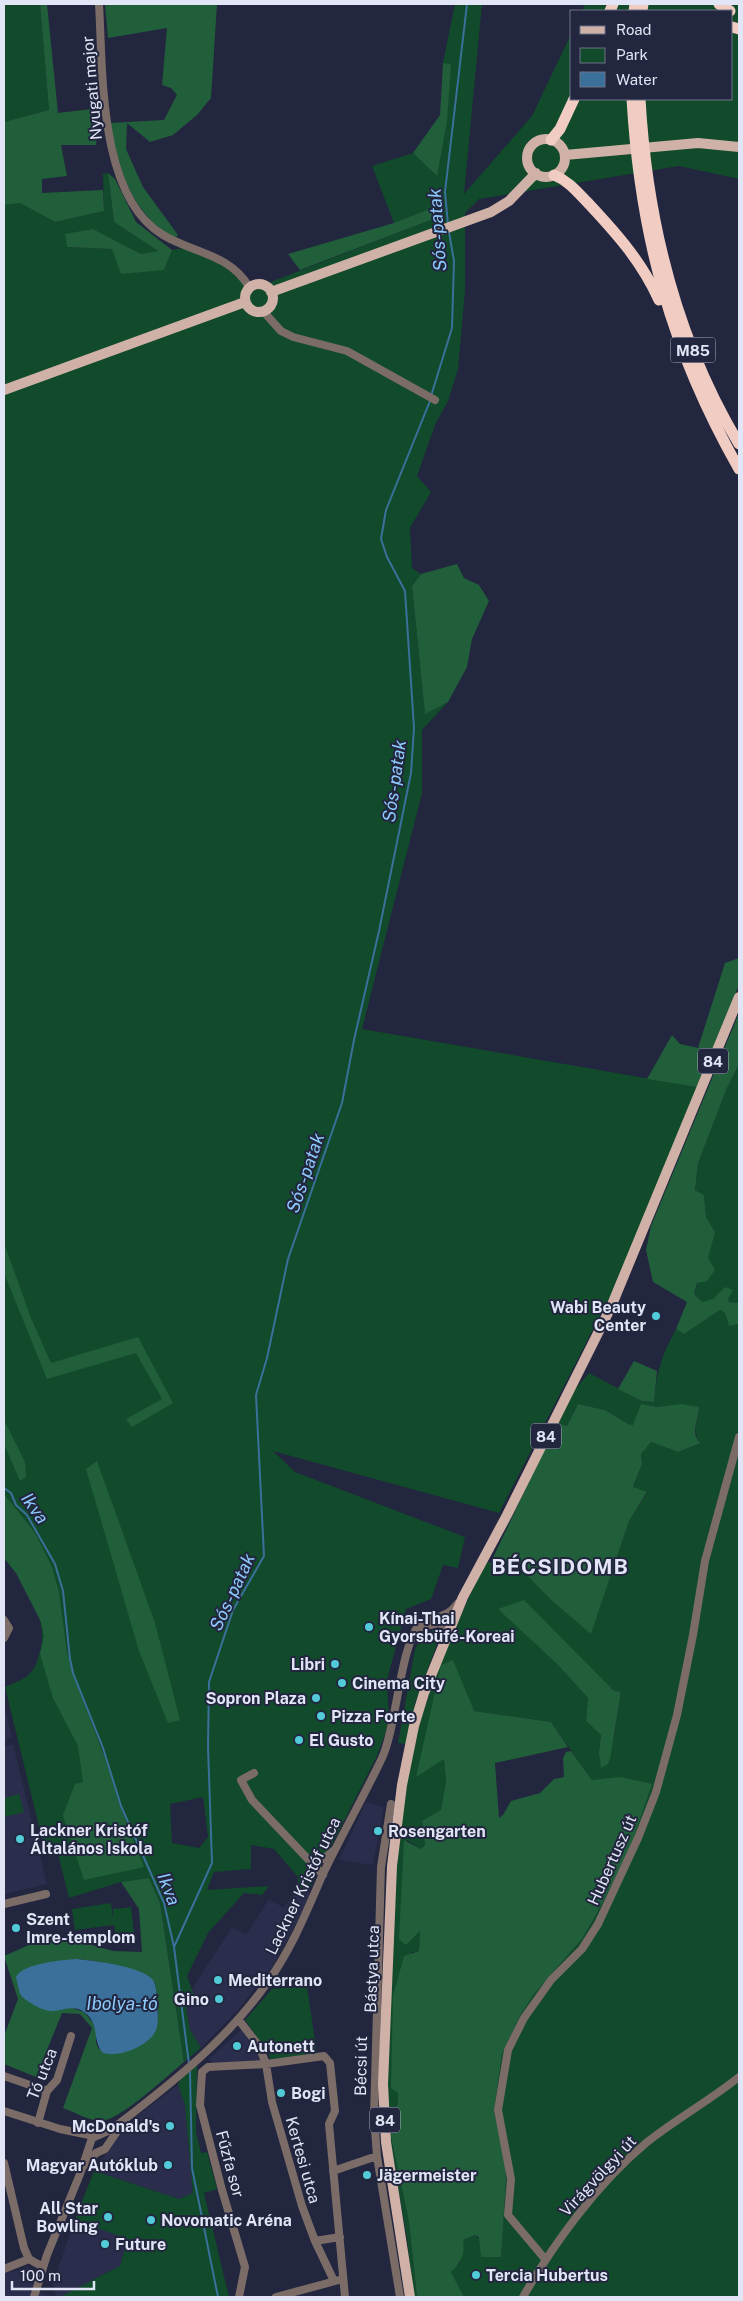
<svg xmlns="http://www.w3.org/2000/svg" width="743" height="2301" viewBox="0 0 743 2301" font-family="'Public Sans',sans-serif">
<rect width="100%" height="100%" fill="#22263e"/>
<path fill="#2a2e4c" d="M4,1704L12,1738L4,1740Z
M13,1744L47,1884L4,1894V1746Z
M366,1802L384,1807L373,1865L339,1860Z
M298,1888L312,1894L273,1965L237,2011L201,2048L190,2030L186,2008L194,1995L192,1989L232,1927L246,1935L269,1899L284,1908Z
M242,2029L256,2046L259,2060L213,2064L209,2059Z
M178,2085L185,2105L193,2194L179,2199L94,2171L119,2135L137,2116Z
M75,2220L128,2238L120,2266L60,2297H56L53,2283Z
M28,2267L32,2271V2282L41,2293L55,2297H4V2274Z"/>
<path fill="#114b2b" fill-rule="evenodd" d="M4,4H40L49,110L4,122Z
M455,4H482L464,194L532,116L572,32V99H732V11H582L585,4H739V179L679,166L479,199L465,213V291L458,369L448,401L435,425L417,476L431,492L410,528L412,568L421,574L412,586L425,713L448,702L422,730V793L362,1029L697,1087L629,1259L499,1513L273,1451L295,1472L465,1537L458,1568L443,1565L431,1599L406,1609L387,1680L389,1723L377,1756L308,1892L298,1888V1877L274,1849L251,1845V1869L214,1872L207,1890L269,1886L262,1895L244,1893L208,1933L187,1976L194,1995L186,2008L190,2030L201,2048L184,2062L160,1903L149,1878L121,1882L69,1898L58,1854L46,1855L5,1687C13,1683 25,1680 31,1672C36,1667 37,1661 39,1655C51,1620 26,1584 4,1558V205L20,203L55,222L104,211L103,174L108,173L114,222L158,251L141,254L93,229L67,247L112,249L164,270L172,250C201,242 231,271 250,290L436,218L434,207L394,223L372,166L413,153L436,175L451,65L443,63ZM203,1797L208,1837L199,1848L172,1843L170,1804Z
M739,1064V1303L729,1302L727,1299L702,1302L694,1294L715,1232L706,1217L704,1195L695,1190L698,1163L727,1088Z
M720,1310L725,1313L729,1325L739,1324V2297H494V2296L464,2297L451,2272L460,2263L463,2240L475,2235L501,2257L506,2180L505,2165L494,2111L502,2054L520,2016L534,1994L582,1939L603,1902L630,1848L634,1779L592,1780L551,1722L474,1711L416,1776L444,1758L446,1781L441,1811L422,1821L425,1845L421,1849L407,1840L406,1945L420,1931L419,1951L412,1952L398,2104L392,2111L391,2137L409,2222L417,2297H414L407,2239L388,2130L386,2072L395,1865L400,1824L415,1737L441,1659L485,1562L502,1564L512,1560L552,1601L591,1633L629,1521L647,1493L633,1488L642,1464L641,1454L651,1442L678,1452L701,1443C690,1432 699,1421 699,1408L688,1405L658,1407L641,1404L634,1425L628,1424L605,1410L578,1404L567,1426L557,1423L571,1394L589,1373L642,1401L654,1402C657,1371 661,1357 676,1329L684,1334ZM522,1631L614,1690L621,1692L614,1737L599,1752L601,1735L586,1721L588,1698L558,1665Z
M433,1630L439,1632V1639L415,1703L407,1744L398,1743L415,1649L423,1636Z
M19,1794L24,1812L4,1817V1798Z
M111,1903L113,1918V1909L131,1907L135,1942L117,1944L114,1925L75,1930L72,1909Z
M307,1986L317,2055L270,2059L268,2045L260,2041L245,2020L272,1989Z
M197,2065L196,2132L201,2153L207,2152L217,2189L204,2193L229,2297H60L120,2266L128,2239L75,2220L94,2171L179,2199L193,2193L185,2105L178,2085L180,2080Z"/>
<path fill="#215f3a" fill-rule="evenodd" d="M40,4H47L58,113L100,108L96,145H61L67,176L42,179V193L103,190L104,211L55,222L20,203L4,205V122L49,110Z
M105,4H217L211,98L197,115L173,135L150,142L127,123L126,149L143,187L178,235L175,239C131,213 119,170 110,123L164,120L177,95L171,88L162,85L167,28L108,38Z
M443,63L451,64L447,121L437,176L413,153L440,115Z
M108,173L115,179L136,222L172,250L164,270L121,274L112,249L67,247L65,234L93,229L141,254L158,251L114,222Z
M434,207L436,218L300,270L288,254L394,223Z
M457,564L464,578L479,585L489,601L472,639L467,667L448,702L425,714L412,586L421,574Z
M739,958V985L697,1087L647,1079L672,1035L680,1044L698,1048L725,963Z
M739,1013V1064L727,1088L698,1163L695,1190L704,1195L706,1217L715,1232L708,1258L715,1270L707,1281L697,1283L694,1294L702,1302L713,1299L725,1287L733,1290L728,1299L729,1302L739,1303V1324L729,1326L725,1313L720,1310L684,1334L676,1329L687,1302L653,1282L646,1250L651,1226Z
M4,1243L31,1318L51,1363L138,1337L173,1403L132,1427L126,1419L162,1399L136,1353L47,1379L4,1273Z
M634,1361L657,1371L654,1402L642,1401L618,1389Z
M578,1404L605,1410L628,1424L633,1425L641,1404L658,1407L681,1404L699,1407C699,1421 689,1433 701,1443L678,1452L651,1442L641,1454L642,1464L633,1487L647,1492L629,1521L591,1634L552,1601L512,1560L502,1564H490L557,1423L567,1426Z
M4,1420L25,1462L26,1477L20,1481L4,1444Z
M97,1461L155,1623L180,1720L168,1723L139,1651L86,1469Z
M4,1494L35,1533L52,1567L59,1592L67,1653L74,1677L108,1767L119,1804L144,1867L84,1880L63,1815L75,1784L83,1782L78,1746L53,1698L40,1654L44,1637L41,1622L16,1573L4,1558Z
M524,1600L613,1690L621,1692L610,1759L608,1764L601,1768L599,1752L601,1735L586,1721L588,1698L558,1665L498,1609Z
M453,1660L474,1711L551,1722L568,1747L495,1763L499,1818L503,1815L511,1801L540,1793L554,1779L564,1777L563,1758L566,1752L571,1751L592,1780L621,1777L652,1784L630,1848L603,1902L582,1939L534,1994L520,2016L502,2054L494,2111L505,2165L506,2180L501,2257H481L479,2237L475,2235L463,2240C465,2255 462,2261 451,2272L464,2297H417L409,2222L391,2137L392,2111L398,2104V2093L391,2088L393,1996L404,1956L419,1951L420,1931L406,1945L399,1939L404,1840L421,1849L425,1845L422,1821L441,1810L446,1781L444,1759L416,1777L441,1665Z
M149,1878L160,1903L184,2062C168,2075 118,2123 99,2121C88,2120 74,2112 63,2108L92,2028L80,2014L62,2013L36,2077L4,2064V2036L18,1999L4,1956L29,1945L66,1938L113,1951L142,1952L139,1909L121,1882ZM78,1959C104,1962 134,1966 155,1983C158,2002 163,2028 146,2042L99,2049L96,2043V2026L84,2012L69,2007L52,2011L26,2000Z"/>
<path fill="#3b709b" d="M77,1959C97,1961 137,1966 151,1978C157,1983 156,1993 157,2000C157,2008 159,2018 157,2027C153,2045 120,2058 103,2053C91,2040 101,2024 84,2012C74,2005 65,2010 54,2011C44,2012 26,2002 20,1994L16,1977C23,1963 63,1960 77,1959Z"/>
<g fill="none" stroke-linecap="round" stroke-linejoin="round">
<path stroke="#3b709b" stroke-width="2" d="M448,225L445,192L467,4
M431,396L452,328L454,261L449,232
M4,1488L11,1493L16,1505L27,1515L55,1564L63,1591L70,1659L73,1673L103,1748L121,1806L164,1903L174,1947L189,2064
M174,1947L212,1863L208,1746L209,1682L233,1610L264,1556L256,1395L267,1358L288,1259L342,1103L354,1040L379,931L411,773L414,728L405,591L387,557L381,539L386,510L430,401
M190,2071L192,2168L218,2297"/>
<path stroke="#7b6c68" stroke-width="8" d="M99,4C103,69 98,197 163,235C193,253 230,254 249,287
M263,311L281,331L293,337L347,351L435,400
M4,1620L9,1628L4,1638
M422,1627L438,1623L450,1627
M254,1773L241,1780L252,1800L323,1875
M391,1804L381,1867L374,2117L377,2156L400,2297
M309,1859H323L333,1851
M4,1904L46,1894
M238,2019L259,2046L266,2064L272,2102L302,2206L315,2241L334,2281
M4,2076L47,2091
M4,2111L60,2129L94,2136
M38,2123L47,2091L57,2080L71,2036
M4,2163L24,2248L29,2259
M85,2165L96,2153L105,2149L120,2127
M333,2171L377,2156
M315,2241L340,2237
M545,2259L508,2215L511,2179L498,2110L508,2050L524,2018L551,1980L582,1949L598,1924L638,1838L656,1792L677,1715L693,1635L705,1561L739,1437
M4,2269L29,2259L43,2267
M34,2297L47,2255L80,2174L92,2138L110,2130L120,2123C173,2082 228,2039 267,1983C291,1950 306,1913 322,1876C341,1836 363,1798 382,1758C397,1726 400,1645 420,1624C426,1618 434,1618 441,1616C449,1614 453,1609 458,1603
M239,2297L245,2267L222,2190L200,2105L202,2072L208,2067L266,2064L324,2056L330,2063L335,2111L329,2124L345,2297
M276,2297L339,2280
M523,2297C554,2243 597,2184 646,2143C676,2119 709,2101 739,2077"/>
<path stroke="#cfb1a8" stroke-width="10" d="M527 158a19 19 0 1 1 38 0a19 19 0 1 1-38 0Z
M565,155L698,143L739,147
M245 298a14 14 0 1 1 28 0a14 14 0 1 1-28 0Z
M271,292L491,212L509,201L536,173
M4,390L245,302
M410,2297L386,2142L383,2084L392,1866L402,1785L414,1726L424,1693L463,1597L507,1515L611,1307L739,997"/>
<path stroke="#f1ccc2" stroke-width="11" d="M719,4L730,11
M610,11L613,4
M634,11L635,4
M642,11L643,4
M732,27L739,29
M632,99C640,236 671,349 739,469
M640,99C647,220 676,339 739,444
M551,140L560,129L574,99
M554,175C569,181 578,193 589,204C617,234 642,262 659,300"/>
</g>
<g fill="#52cbd9" stroke="#22263e" stroke-width="2">
<circle cx="656" cy="1316" r="5"/>
<circle cx="369" cy="1627" r="5"/>
<circle cx="335" cy="1664" r="5"/>
<circle cx="342" cy="1683" r="5"/>
<circle cx="316" cy="1698" r="5"/>
<circle cx="321" cy="1716" r="5"/>
<circle cx="299" cy="1740" r="5"/>
<circle cx="378" cy="1831" r="5"/>
<circle cx="20" cy="1839" r="5"/>
<circle cx="16" cy="1928" r="5"/>
<circle cx="218" cy="1980" r="5"/>
<circle cx="219" cy="1999" r="5"/>
<circle cx="237" cy="2046" r="5"/>
<circle cx="281" cy="2093" r="5"/>
<circle cx="170" cy="2126" r="5"/>
<circle cx="168" cy="2165" r="5"/>
<circle cx="367" cy="2175" r="5"/>
<circle cx="108" cy="2217" r="5"/>
<circle cx="151" cy="2220" r="5"/>
<circle cx="105" cy="2244" r="5"/>
<circle cx="476" cy="2275" r="5"/>
</g>
<g text-anchor="middle" dominant-baseline="central" stroke-width="4" stroke-linejoin="round" paint-order="stroke">
<g fill="#22263e" stroke="#a8acbe" stroke-width="1">
<rect x="670.5" y="337.5" width="45" height="25" rx="4"/>
<rect x="698" y="1048.5" width="30" height="25" rx="4"/>
<rect x="531" y="1423.5" width="30" height="25" rx="4"/>
<rect x="370" y="2107.5" width="30" height="25" rx="4"/>
</g>
<g font-size="15" font-weight="bold" fill="#e1e5f5">
<text x="693" y="350">M85</text>
<text x="713" y="1061">84</text>
<text x="546" y="1436">84</text>
<text x="385" y="2120">84</text>
</g>
<g font-size="16" fill="#e1e5f5" stroke="#22263e">
<text transform="translate(92 88) rotate(-95)">Nyugati major</text>
<text transform="translate(612 1860) rotate(-66)">Hubertusz út</text>
<text transform="translate(303 1886) rotate(-64)">Lackner Kristóf utca</text>
<text transform="translate(372 1969) rotate(-88)">Bástya utca</text>
<text transform="translate(361 2066) rotate(-89)">Bécsi út</text>
<text transform="translate(42 2074) rotate(-68)">Tó utca</text>
<text transform="translate(303 2160) rotate(74)">Kertesi utca</text>
<text transform="translate(230 2164) rotate(75)">Fűzfa sor</text>
<text transform="translate(598 2176) rotate(-47)">Virágvölgyi út</text>
</g>
<g font-size="16" font-weight="bold" fill="#e1e5f5" stroke="#22263e" text-anchor="start">
<text x="646" y="1307" text-anchor="end">Wabi Beauty<tspan x="646" dy="18">Center</tspan></text>
<text x="379" y="1618">Kínai-Thai<tspan x="379" dy="18">Gyorsbüfé-Koreai</tspan></text>
<text x="325" y="1664" text-anchor="end">Libri</text>
<text x="352" y="1683">Cinema City</text>
<text x="306" y="1698" text-anchor="end">Sopron Plaza</text>
<text x="331" y="1716">Pizza Forte</text>
<text x="309" y="1740">El Gusto</text>
<text x="30" y="1830">Lackner Kristóf<tspan x="30" dy="18">Általános Iskola</tspan></text>
<text x="388" y="1831">Rosengarten</text>
<text x="26" y="1919">Szent<tspan x="26" dy="18">Imre-templom</tspan></text>
<text x="228" y="1980">Mediterrano</text>
<text x="209" y="1999" text-anchor="end">Gino</text>
<text x="247" y="2046">Autonett</text>
<text x="291" y="2093">Bogi</text>
<text x="160" y="2126" text-anchor="end">McDonald's</text>
<text x="158" y="2165" text-anchor="end">Magyar Autóklub</text>
<text x="377" y="2175">Jägermeister</text>
<text x="98" y="2208" text-anchor="end">All Star<tspan x="98" dy="18">Bowling</tspan></text>
<text x="161" y="2220">Novomatic Aréna</text>
<text x="115" y="2244">Future</text>
<text x="486" y="2275">Tercia Hubertus</text>
</g>
<g font-size="18" font-style="italic" fill="#8ecafd" stroke="#22263e">
<text transform="translate(437 230) rotate(-94)">Sós-patak</text>
<text transform="translate(394 781) rotate(-82)">Sós-patak</text>
<text transform="translate(305 1173) rotate(-71)">Sós-patak</text>
<text transform="translate(35 1508) rotate(55)">Ikva</text>
<text transform="translate(232 1592) rotate(-65)">Sós-patak</text>
<text transform="translate(169 1889) rotate(69)">Ikva</text>
<text x="122" y="2003">Ibolya-tó</text>
</g>
<g font-size="21" font-weight="bold" letter-spacing="1" fill="#e1e5f5" stroke="#22263e">
<text x="560" y="1566">BÉCSIDOMB</text>
</g>
</g>
<rect width="743" height="2301" fill="none" stroke="#e1e5f5" stroke-width="10"/>
<rect x="570" y="10" width="162" height="90" fill="#22263e" stroke="#6e7287"/>
<rect x="580" y="26" width="25" height="8" fill="#cfb1a8" stroke="#6e7287"/>
<text x="616" y="35" font-size="15" fill="#e1e5f5">Road</text>
<rect x="580" y="48" width="25" height="15" fill="#114b2b" stroke="#6e7287"/>
<text x="616" y="60" font-size="15" fill="#e1e5f5">Park</text>
<rect x="580" y="72" width="25" height="15" fill="#3b709b" stroke="#6e7287"/>
<text x="616" y="85" font-size="15" fill="#e1e5f5">Water</text>
<path d="M12 2281v8h82v-8" fill="none" stroke="#e1e5f5" stroke-width="2.5"/>
<text x="20" y="2281" font-size="15" fill="#e1e5f5" stroke="#22263e" stroke-width="4" paint-order="stroke">100 m</text>
</svg>
